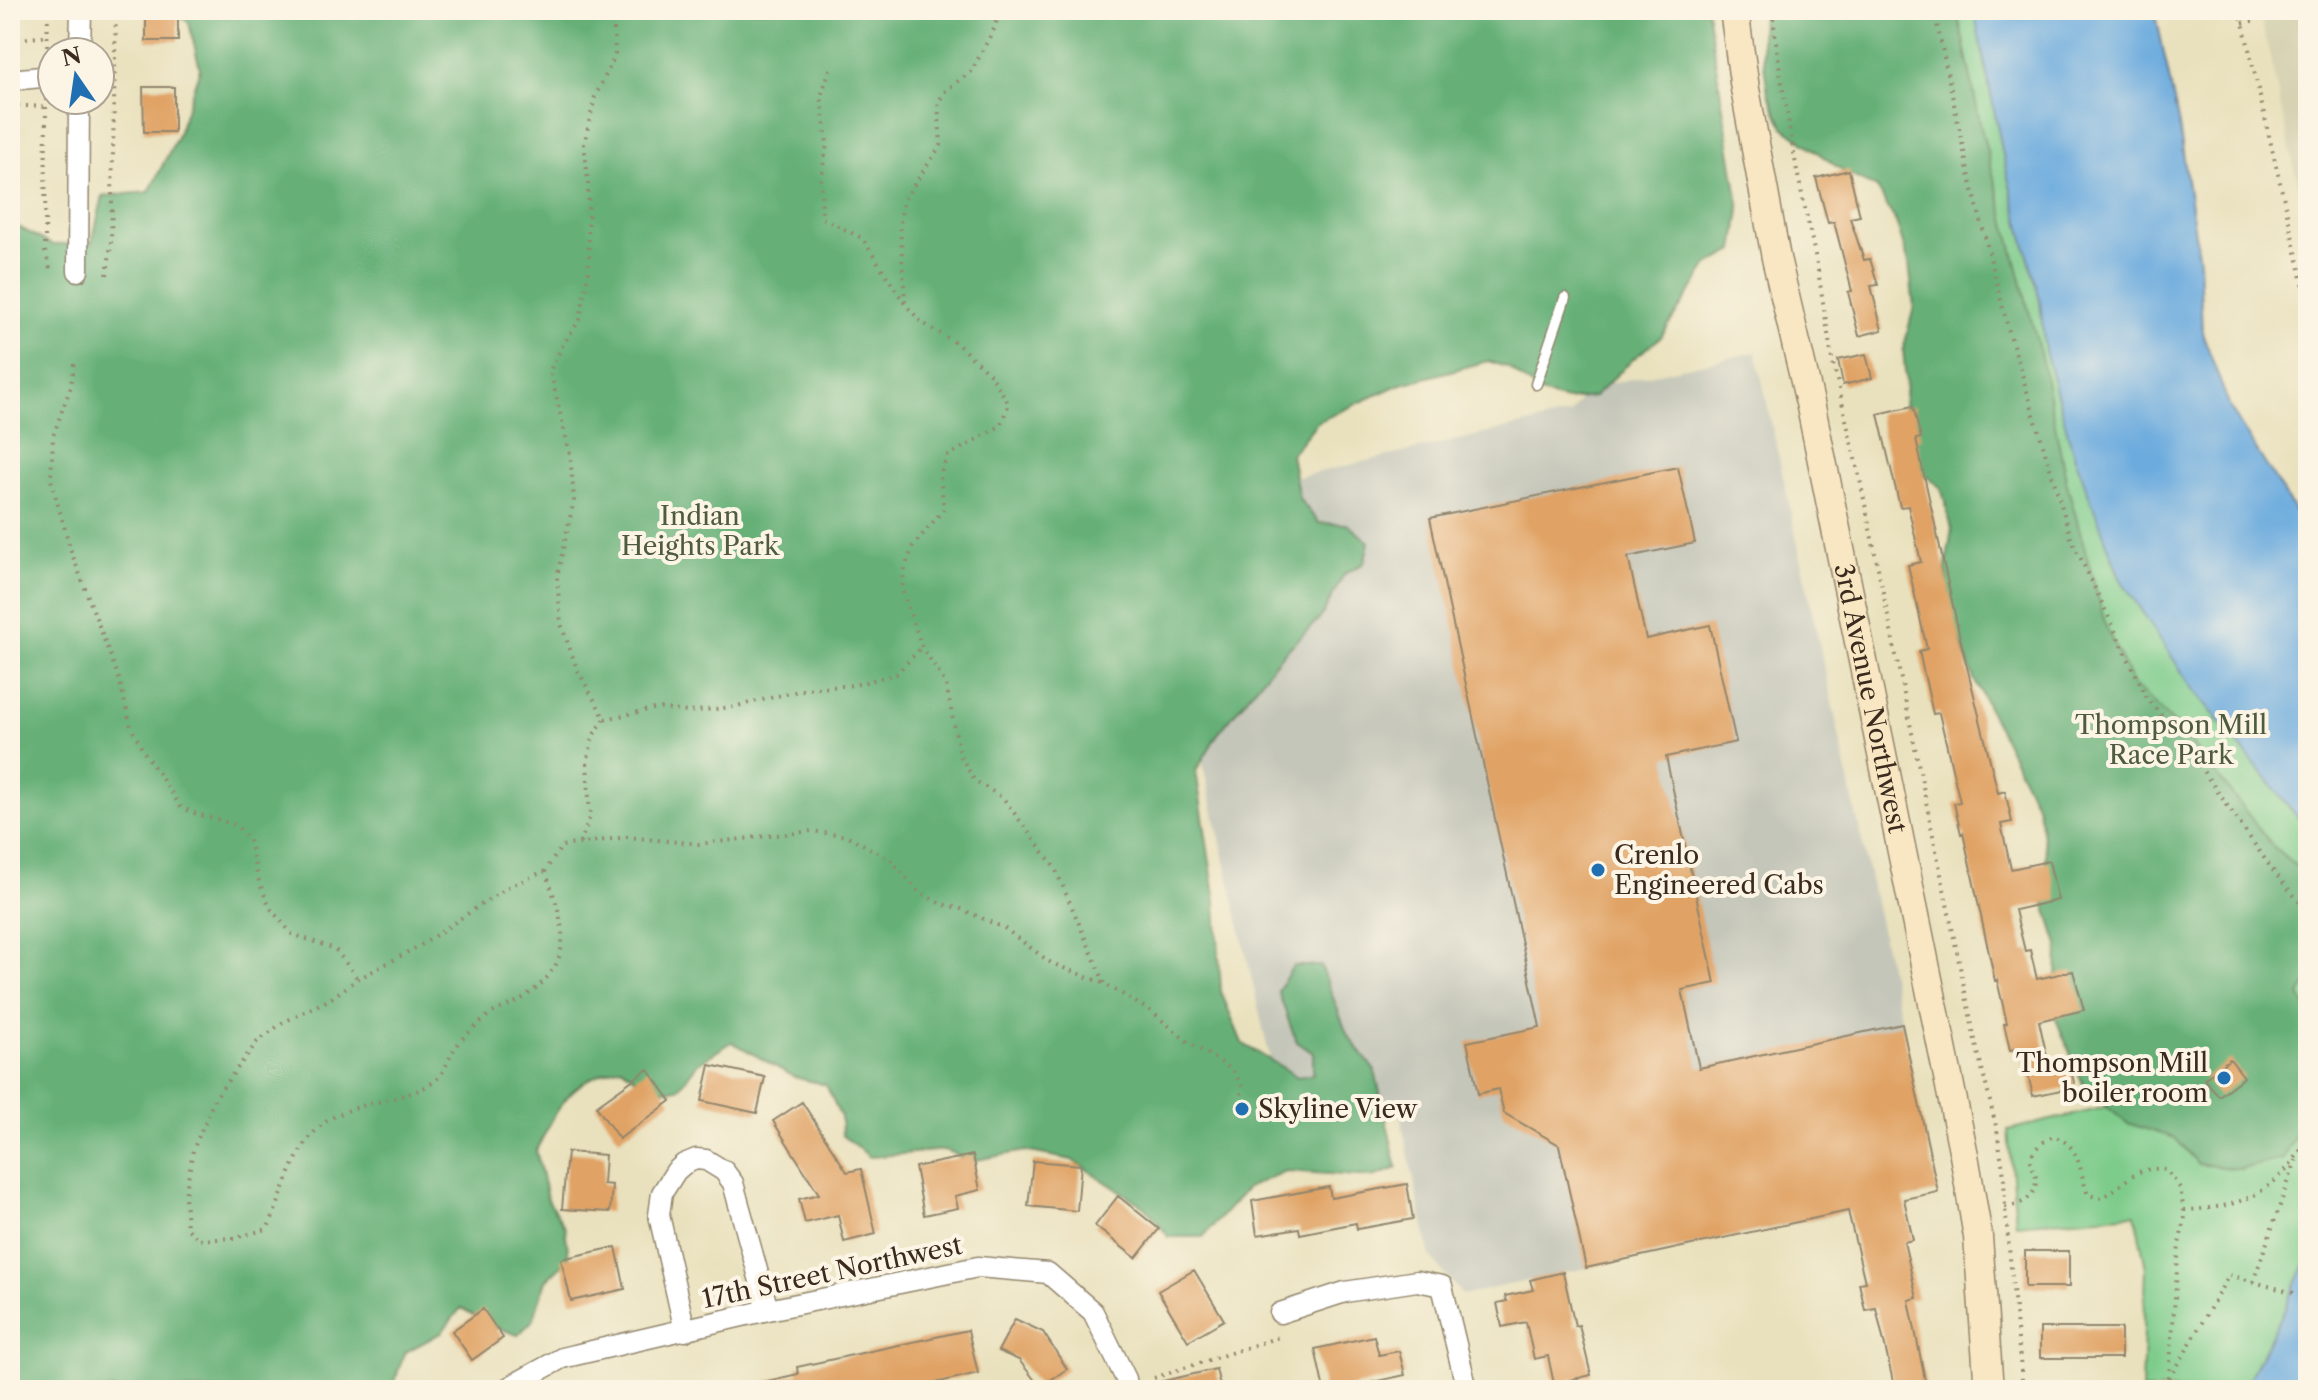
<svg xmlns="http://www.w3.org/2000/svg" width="2318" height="1400" viewBox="0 0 2318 1400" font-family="'Libre Caslon Text',serif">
<rect width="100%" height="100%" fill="#fcf5e5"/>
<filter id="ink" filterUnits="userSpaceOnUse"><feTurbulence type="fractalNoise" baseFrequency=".0125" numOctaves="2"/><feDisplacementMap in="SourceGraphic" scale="16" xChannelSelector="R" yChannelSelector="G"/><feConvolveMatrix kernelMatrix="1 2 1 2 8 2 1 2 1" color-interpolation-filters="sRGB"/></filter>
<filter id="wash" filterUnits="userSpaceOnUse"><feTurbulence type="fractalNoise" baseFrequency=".006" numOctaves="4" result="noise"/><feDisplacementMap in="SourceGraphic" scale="32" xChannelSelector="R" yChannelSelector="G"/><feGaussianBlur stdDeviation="1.8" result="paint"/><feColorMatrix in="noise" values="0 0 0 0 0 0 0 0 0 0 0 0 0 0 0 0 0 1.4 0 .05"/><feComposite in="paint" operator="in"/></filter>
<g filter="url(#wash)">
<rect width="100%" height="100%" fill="#e9e1bd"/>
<path fill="#d6d2b2" d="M2261,10H2308V230L2262,21Z"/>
<path fill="#c4c6b9" d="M1756,352L1938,1192L1462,1295L1430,1256L1397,1100L1285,1125L1143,501L1277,482L1570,414L1589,388Z"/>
<path fill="#7ecc8c" stroke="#5c7b55" stroke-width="2" d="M1867,10H2059L2308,696V1390H2142L2146,1268L2135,1214L2016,1224L2008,1130L2111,1106Z"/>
<path fill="#66b078" stroke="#506d4b" stroke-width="2" d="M174,10H1707L1740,210L1734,251L1708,265L1661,337L1633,359L1594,397L1567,400L1540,393L1509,368L1488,361L1398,385L1317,422L1291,454L1299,499L1319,523L1347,524L1369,542L1364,563L1344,574L1321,617L1279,658L1217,735L1196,771L1216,901L1221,992L1242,1043L1298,1077L1313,1074V1053L1296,1041L1278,991L1293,966H1321L1347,1034L1375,1071L1397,1168L1373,1177L1285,1171L1247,1188L1203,1237H1169L1146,1208L1072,1160L1025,1151L971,1161L945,1150L870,1157L842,1135L841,1117L826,1085L794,1077L732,1042L698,1063L678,1089L653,1090L621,1067C567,1081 561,1104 536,1150L547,1198L565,1228L569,1258L546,1280L533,1320L518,1335L490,1325L461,1308L441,1333L404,1353L392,1390H10V218L13,224L52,245L92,242L103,196L149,192L177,137L200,69L189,23Z
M1762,10H1957L1981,128L2042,361L2067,484L2107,630L2133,684L2181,730L2273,846L2308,877V981L2300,995L2308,1012V1113L2283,1159L2240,1169L2198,1164L2175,1138L2127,1123L2085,1089L2056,1019L2058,945L2045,904L2046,854L2038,808L1974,679L1948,608L1946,565L1952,529L1941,487L1905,460L1903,420L1906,382L1903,349L1914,307L1909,263L1896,222L1877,188L1844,172L1783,127L1768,93L1761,42Z"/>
<path fill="#6cabde" stroke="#546a7e" stroke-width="2" d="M1974,10H2155L2179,125L2199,261L2202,332L2230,408L2308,532V830L2193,689L2120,578L2073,452L2045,351L2040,301L2006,170Z
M2308,1257V1370L2297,1390H2243L2284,1311Z"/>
<g id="blocks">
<path fill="#e0a365" d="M146,10H178V41H146Z
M143,87H174V132H144Z
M1849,170L1860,216L1850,218L1864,260L1870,259L1878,285L1871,286L1882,330L1859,336L1848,292L1852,291L1834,222L1828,223L1816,178Z
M1866,354L1872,378L1843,385L1838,360Z
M1913,406L1921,438L1916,439L1961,642L1998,793L2005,791L2012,822L2001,824L2011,869L2049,861L2058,900L2015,910L2025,951L2030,950L2037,979L2073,971L2084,1010L2039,1021L2049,1066L2069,1061L2075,1087L2033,1096L2022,1048L2010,1050L2004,1024L2007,1023L1997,980L1995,981L1963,833L1961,834L1954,803L1960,802L1939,713L1933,714L1919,651L1927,649L1908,565L1921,562L1908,506L1900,507L1878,414Z
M1678,467L1695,543L1628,557L1646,639L1710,625L1736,742L1666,757L1715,983L1682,990L1699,1068L1902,1024L1938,1192L1904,1199L1913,1240L1904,1242L1917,1298L1909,1300L1927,1390H1895L1876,1308L1865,1310L1859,1283L1865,1282L1848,1211L1586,1268L1559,1145L1504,1113L1498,1089L1478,1094L1467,1042L1540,1027L1430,518Z
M2230,1059L2244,1077L2219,1096L2204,1079Z
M710,1065L765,1077L757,1113L702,1101Z
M648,1069L671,1101L619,1139L596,1106Z
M802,1102L847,1172L861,1169L876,1234L844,1242L838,1215L805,1223L799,1199L819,1194L773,1121Z
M567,1152L605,1155L603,1184L612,1185L610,1212L562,1209Z
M973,1155L980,1190L955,1196L958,1208L924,1215L915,1167Z
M1033,1161L1081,1165L1077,1211L1028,1206Z
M1407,1184L1413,1219L1357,1229L1356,1223L1300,1234L1299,1228L1257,1235L1252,1201L1329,1187L1331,1198Z
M1118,1196L1159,1229L1136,1258L1095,1226Z
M616,1247L625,1289L571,1301L561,1259Z
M2025,1251H2069V1287H2025Z
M1194,1270L1224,1320L1188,1341L1158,1291Z
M1563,1272L1575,1326L1579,1325L1591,1375L1554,1384L1548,1356L1534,1359L1526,1322L1502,1327L1497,1303L1507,1301L1505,1296L1533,1290L1530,1280Z
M483,1309L503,1338L472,1360L452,1331Z
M1015,1319L1043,1332L1067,1369L1040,1387L1019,1360L998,1351Z
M2040,1328H2121V1358H2040Z
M968,1330L978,1373L906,1390H764L763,1382L798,1374L797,1367Z
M1374,1336L1379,1355L1399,1351L1405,1375L1337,1390H1324L1315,1349Z
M1216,1369L1221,1390H1160L1159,1382Z"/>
</g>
</g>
<g filter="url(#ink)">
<use href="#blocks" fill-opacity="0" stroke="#92866e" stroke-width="2"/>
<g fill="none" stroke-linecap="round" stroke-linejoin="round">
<g stroke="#92866e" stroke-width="13">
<path id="lane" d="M1536,384L1565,298"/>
</g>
<g stroke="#92866e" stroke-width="23">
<path id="street" d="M80,52L81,10
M10,80L52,76
M78,271L79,100
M1280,1313L1345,1292L1417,1281L1442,1286L1467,1390
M685,1331L659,1215L662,1193L676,1171L684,1164L696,1159L706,1160L724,1171L733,1183L768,1310
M504,1390L562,1358L768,1310L978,1267L1048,1273L1093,1312L1126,1379L1128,1390"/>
</g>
<g stroke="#92866e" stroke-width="31">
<g id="secondary">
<path id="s1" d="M1734,10L1745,89L1776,258L1811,407L1964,1155L1978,1237L1989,1390"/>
</g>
</g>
<path stroke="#92866e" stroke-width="4" stroke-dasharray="2 6" stroke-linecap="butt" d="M1772,10L1781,78L1797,171L1817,264L1832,359L1860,480L1975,1040L1997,1130L2004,1176L2005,1207L2023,1390
M1934,10L1968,170L2008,328L2071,538L2147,698L2182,741L2274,872L2308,912
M2240,10L2308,304
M2243,23L2295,11L2308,25
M10,40L48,36
M47,54L48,10
M830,69L821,96L827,143L821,180L822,218L862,238L905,304L921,322L956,343L991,375L1009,404L1000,426L948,456L940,475L944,509L913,546L904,571L902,590L922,647L946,684L960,755L974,780L1003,798L1055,868L1105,984
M46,99L45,251L51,272
M10,105L46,107
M107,275L111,244L116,10
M905,302L900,224L903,201L941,145L938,103L946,90L971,72L994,29L1000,10
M74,364L71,386L53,436L51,480L71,551L119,679L131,727L144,752L181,807L194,813L236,825L249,840L259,882L270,908L292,934L335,949L358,979
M605,719L658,708L688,712L733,707L806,689L854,685L896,674L921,648
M580,843L590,817L587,762L594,734L605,719L577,669L561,624L557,576L574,500L570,455L550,370L563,345L580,319L589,268L588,180L584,145L595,97L615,56L613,10
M545,871C565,926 578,961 523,998C511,1006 496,1009 485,1018C475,1027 463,1037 455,1048C449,1057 445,1072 437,1079C409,1103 356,1099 324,1123C292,1148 285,1194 267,1229L235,1238L199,1240L187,1228L185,1196L193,1150L215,1098L257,1042L282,1023L330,999L358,979L421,945L506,888L545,871L562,846L627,837L699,844L812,831L848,836L891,860L918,891L941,904L959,908L1004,928L1051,963L1105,984L1152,1012L1187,1041L1233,1070L1242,1086L1240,1105
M2005,1207C2021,1205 2036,1198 2036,1180C2036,1173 2031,1166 2031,1160C2032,1148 2044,1142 2053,1136C2082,1146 2078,1169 2088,1195L2102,1198C2127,1183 2135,1164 2167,1170L2180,1188L2185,1217L2179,1244L2168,1390
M2184,1210C2244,1208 2277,1192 2308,1138
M2253,1282L2296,1160
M1154,1378L1282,1336
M2170,1379L2229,1275L2308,1297"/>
<use href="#lane" stroke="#fff" stroke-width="10"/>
<use href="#street" stroke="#fff" stroke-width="20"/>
<use href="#secondary" stroke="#f9e7c3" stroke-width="28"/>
</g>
</g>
<g fill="#1f6fb2" stroke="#fcf5e5" stroke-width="3">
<circle cx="1598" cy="870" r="8"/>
<circle cx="2224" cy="1078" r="8"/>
<circle cx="1242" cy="1109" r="8"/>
</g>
<g text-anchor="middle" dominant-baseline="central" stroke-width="8" stroke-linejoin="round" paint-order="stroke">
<g font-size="26" fill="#4f5b3f" stroke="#fcf5e5">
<text x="700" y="516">Indian<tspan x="700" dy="30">Heights Park</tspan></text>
<text x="2171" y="725">Thompson Mill<tspan x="2171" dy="30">Race Park</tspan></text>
</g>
<g font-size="26" fill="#3b2a1e" stroke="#fcf5e5">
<text stroke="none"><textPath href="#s1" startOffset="702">3rd Avenue Northwest</textPath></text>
<text transform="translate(832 1272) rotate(-12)">17th Street Northwest</text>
</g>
<g font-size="26" fill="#3b2a1e" stroke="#fcf5e5" text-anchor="start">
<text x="1614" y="855">Crenlo<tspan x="1614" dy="30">Engineered Cabs</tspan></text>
<text x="2208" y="1063" text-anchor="end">Thompson Mill<tspan x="2208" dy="30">boiler room</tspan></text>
<text x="1258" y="1109">Skyline View</text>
</g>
</g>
<rect width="2318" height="1400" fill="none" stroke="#fcf5e5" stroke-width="40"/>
<g transform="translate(76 76) rotate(347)"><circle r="38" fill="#fcf5e5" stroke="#afa495" stroke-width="2"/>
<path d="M0-6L14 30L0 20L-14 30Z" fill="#1f6fb2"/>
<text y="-12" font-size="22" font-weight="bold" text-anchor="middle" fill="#3b2a1e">N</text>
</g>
</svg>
